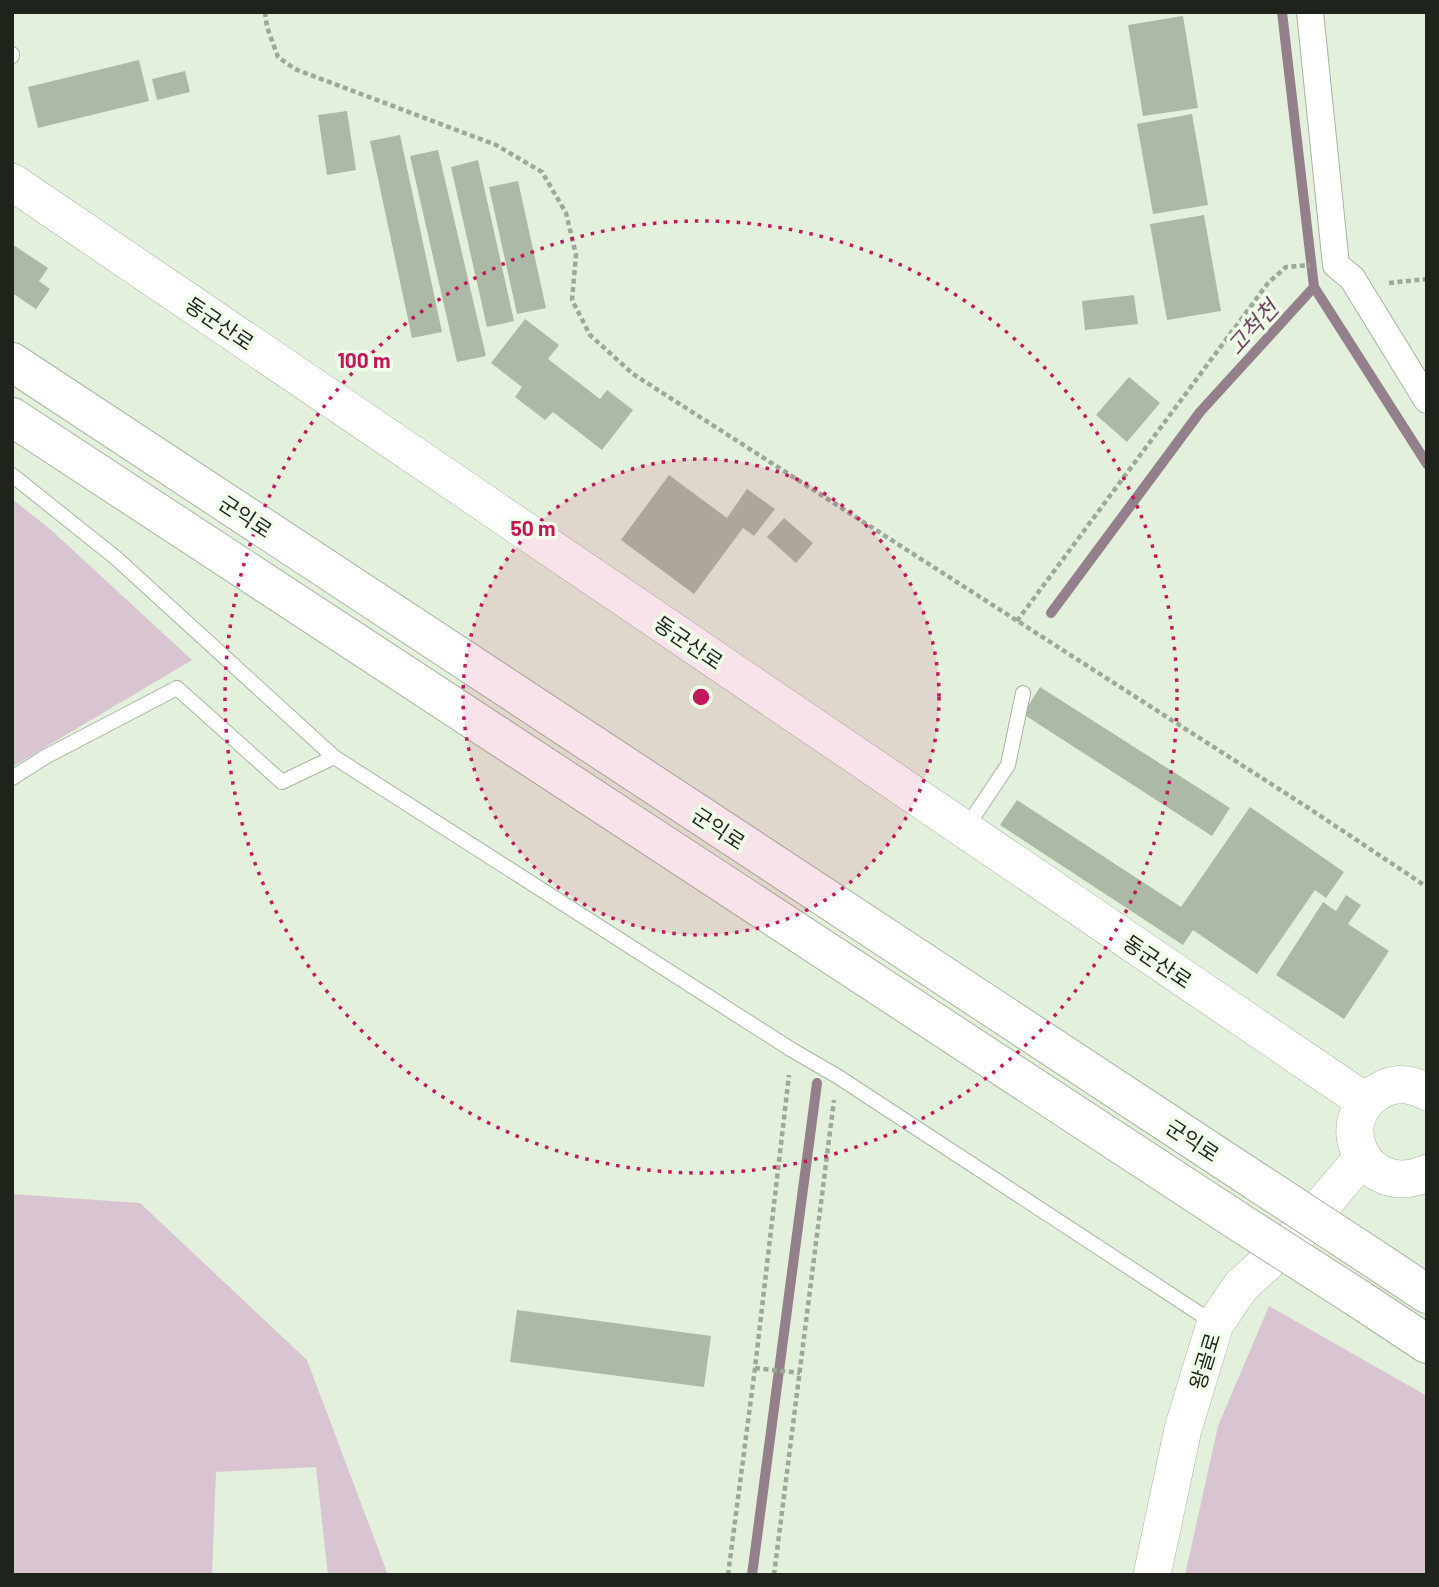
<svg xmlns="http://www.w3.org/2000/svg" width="1439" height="1587" viewBox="0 0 1439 1587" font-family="Barlow,'Noto Sans KR',sans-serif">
<rect width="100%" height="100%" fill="#e3f1dc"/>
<path fill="#d9c5d2" d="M12,499L50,529L192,660L12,767Z
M12,1194L140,1203L307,1360L388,1575H328L316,1467L216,1472L212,1575H12Z
M1269,1306L1427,1396V1575H1185L1218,1426Z"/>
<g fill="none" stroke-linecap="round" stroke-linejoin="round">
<path stroke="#94808b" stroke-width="10" d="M1314,287L1427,464
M1051,613L1200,412L1314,287L1282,12
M752,1575L817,1083"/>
</g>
<path fill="#abb9a5" d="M1183,16L1198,108L1143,116L1128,25Z
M139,60L149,101L38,128L28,87Z
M185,71L190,92L157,100L152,79Z
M347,111L356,170L327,175L318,115Z
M1192,114L1208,205L1153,214L1137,124Z
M400,135L442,332L412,338L370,141Z
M438,150L486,356L457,362L410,156Z
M478,160L514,321L487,327L451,167Z
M518,181L546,308L517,314L489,187Z
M1204,215L1221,311L1167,320L1150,224Z
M12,244L48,268L39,281L50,289L36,309L12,293Z
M1134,295L1138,324L1085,330L1082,301Z
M525,319L559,345L548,359L600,399L607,390L633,410L602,450L553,412L545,420L515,397L522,387L491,363Z
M1129,377L1160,403L1127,442L1096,415Z
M669,475L727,518L747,489L775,509L754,536L743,528L694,594L621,540Z
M784,518L813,543L796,563L767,537Z
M1040,687L1230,808L1212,836L1023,714Z
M1017,800L1181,907L1250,807L1344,872L1326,898L1315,890L1257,974L1193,930L1183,945L1000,825Z
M1346,895L1361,905L1348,924L1389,951L1344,1019L1276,975L1323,902L1336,911Z
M517,1310L711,1336L704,1387L510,1362Z"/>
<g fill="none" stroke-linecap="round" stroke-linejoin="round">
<g stroke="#a7b5a0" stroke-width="16">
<path id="lane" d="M12,54V56
M12,475L116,558L334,757L792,1050L837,1076L1214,1323
M12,778L45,757L177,688L282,782L334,757
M966,828L1008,765L1023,693"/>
</g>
<g stroke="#a7b5a0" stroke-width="28">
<path id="street" d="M1310,12L1336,265L1352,278L1427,400"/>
</g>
<g stroke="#a7b5a0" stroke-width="38">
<path id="secondary" d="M12,182L1366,1102
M1427,1092C1414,1085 1399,1082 1385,1088C1325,1115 1363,1202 1427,1173
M1152,1575L1183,1429L1215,1324L1241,1286L1297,1235L1362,1158"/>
</g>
<g stroke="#a7b5a0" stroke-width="40">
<path id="highway" d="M12,362L1260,1184
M12,417L1236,1220
M1382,1264L1427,1294
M1359,1299L1427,1344"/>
</g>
<path stroke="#9da898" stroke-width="4.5" stroke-dasharray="5 3.5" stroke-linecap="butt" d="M265,12L267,27L278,57L295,69L496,145L542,172L566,213L576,255L572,300L590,335L633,374L1307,807L1427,887
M1389,283L1427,279
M1017,621L1268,283L1286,267L1310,265
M755,1368L800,1373
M728,1575L755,1368L789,1075
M774,1575L834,1100"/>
<use href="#lane" stroke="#fff" stroke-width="14"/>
<use href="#street" stroke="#fff" stroke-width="26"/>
<use href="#secondary" stroke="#fff" stroke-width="37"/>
<use href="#highway" stroke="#fff" stroke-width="38"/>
<g stroke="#a7b5a0" stroke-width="40" stroke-linecap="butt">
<path id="highway-bridge" d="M1260,1184L1382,1264
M1236,1220L1359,1299"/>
</g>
<use href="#highway-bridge" stroke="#fff" stroke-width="38"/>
</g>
<circle cx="701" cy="697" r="238" fill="#c2185b" fill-opacity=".12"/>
<g fill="none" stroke="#c2185b" stroke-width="3.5" stroke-dasharray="3.5 7">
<circle cx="701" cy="697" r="238"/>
<circle cx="701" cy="697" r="476"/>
</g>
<g text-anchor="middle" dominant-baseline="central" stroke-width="7" stroke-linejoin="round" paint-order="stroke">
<g font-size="21" fill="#1e241c" stroke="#f0ffe9">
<text transform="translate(220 323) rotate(34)">동군산로</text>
<text transform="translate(246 516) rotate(33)">군익로</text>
<text transform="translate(689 642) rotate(34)">동군산로</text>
<text transform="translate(719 828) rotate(33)">군익로</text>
<text transform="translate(1158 961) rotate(34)">동군산로</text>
<text transform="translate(1193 1140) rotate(33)">군익로</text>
<text transform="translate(1204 1361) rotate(-73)">왕골로</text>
</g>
<g font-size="23" font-style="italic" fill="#714463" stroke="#f0ffe9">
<text transform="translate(1252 327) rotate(-48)">고척천</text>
</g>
</g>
<circle cx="701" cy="697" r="10" fill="#c2185b" stroke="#f0ffe9" stroke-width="3.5"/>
<g font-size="21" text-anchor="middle" font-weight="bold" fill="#c2185b" stroke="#f0ffe9" stroke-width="7" stroke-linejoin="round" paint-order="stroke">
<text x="364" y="368">100 m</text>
<text x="533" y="536">50 m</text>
</g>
<rect width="1439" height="1587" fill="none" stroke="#1e241c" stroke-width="28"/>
</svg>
